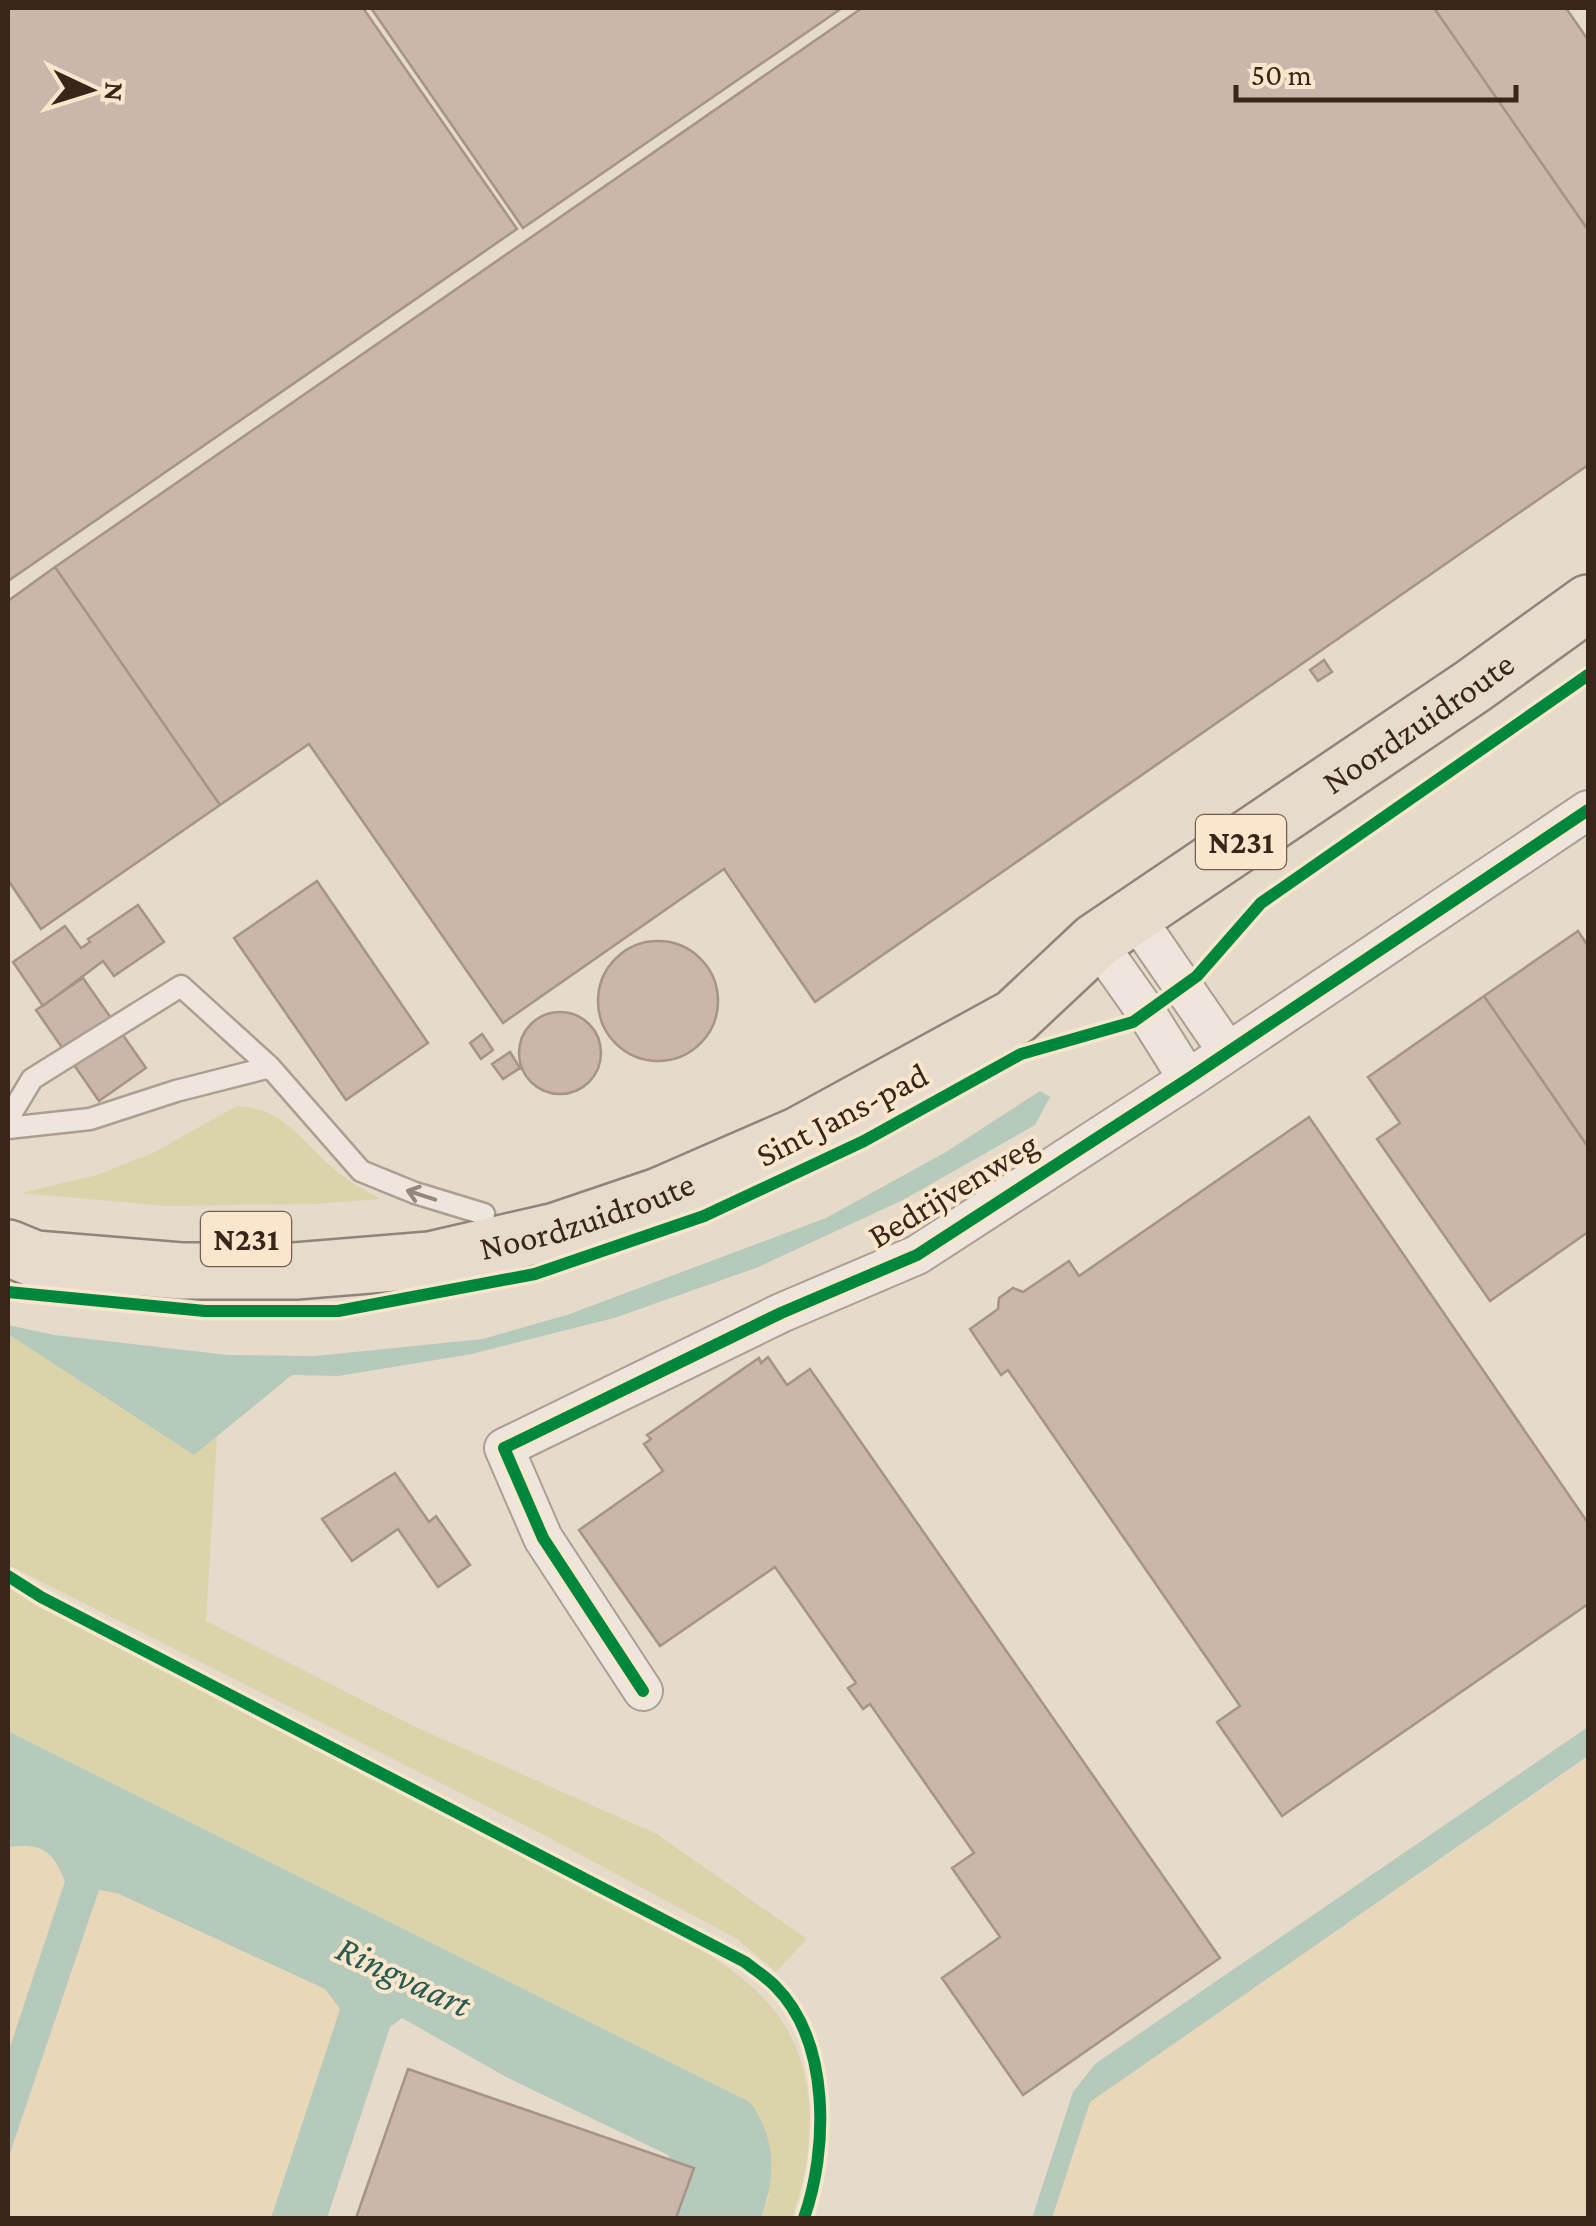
<svg xmlns="http://www.w3.org/2000/svg" width="1596" height="2226" viewBox="0 0 1596 2226" font-family="'Crimson Pro',serif">
<rect width="100%" height="100%" fill="#e6daca"/>
<path fill="#e8d7b8" d="M1588,1758V2218H1052L1089,2102Z
M28,1845L46,1850L56,1860L65,1881L8,2053V1847Z
M99,1890L117,1893L325,1989L340,2009L271,2218H8V2159Z"/>
<path fill="#dbd4aa" d="M237,1106C288,1109 303,1145 340,1174C352,1183 367,1191 380,1199L316,1204L166,1206L21,1193L97,1175L151,1154Z
M8,1334L193,1454L217,1436L206,1621L420,1729L657,1834L807,1939L776,1972L737,1939L544,1835L8,1565Z
M8,1586C189,1681 371,1773 551,1870C621,1907 725,1949 774,2010C821,2070 816,2150 792,2218H761L769,2197L750,2102L8,1731Z"/>
<path fill="#b6cabb" d="M1040,1091L1050,1097L1035,1125L903,1200L756,1268L614,1318L472,1354L338,1376L292,1375L194,1455L8,1334V1325L54,1335L228,1355L315,1356L483,1339L567,1315L826,1218L946,1152Z
M1588,1727V1756L1090,2102L1052,2218H1032L1073,2092L1095,2064Z
M8,1731L750,2102C777,2140 776,2175 761,2218H677V2181L668,2155L508,2078L402,2018L390,2027L327,2218H271L340,2009L325,1989L117,1893L99,1890L8,2159V2053L65,1881C52,1849 42,1843 8,1847Z"/>
<path fill="#cab6aa" stroke="#a69489" stroke-width="2.5" d="M8,8H363L517,229L8,581Z
M371,8H842L523,228Z
M862,8H1434L1588,230V465L815,1002L724,869L503,1023L309,744L220,805L55,567Z
M1434,8H1566L1588,40V230Z
M55,567L220,805L41,929L8,880V601Z
M1324,660L1332,672L1318,681L1310,670Z
M317,881L428,1043L346,1100L234,938Z
M138,905L164,942L114,976L103,961L43,1006L13,962L65,926L81,948L90,942L88,939Z
M1578,931L1588,946V1147L1484,996Z
M598 1001a60 60 0 1 1 120 0a60 60 0 1 1-120 0Z
M83,978L146,1068L99,1101L36,1010Z
M1484,996L1588,1147V1232L1490,1301L1377,1139L1400,1123L1368,1077Z
M519 1053a41 41 0 1 1 82 0a41 41 0 1 1-82 0Z
M482,1034L493,1050L481,1059L470,1043Z
M510,1052L520,1068L503,1079L492,1064Z
M1309,1117L1588,1523V1604L1282,1816L1217,1722L1240,1706L1008,1370L1001,1375L970,1329L998,1309L999,1298L1013,1288L1023,1292L1069,1261L1079,1276Z
M768,1357L787,1385L810,1369L1220,1958L1023,2095L942,1978L1000,1937L952,1868L974,1853L870,1704L863,1709L848,1688L856,1683L775,1567L660,1646L579,1530L663,1471L644,1444L651,1439L647,1435L759,1358L761,1363Z
M395,1473L429,1522L436,1516L470,1565L438,1587L398,1529L352,1561L322,1519Z
M408,2069L694,2168L676,2218H356Z"/>
<g fill="none" stroke-linecap="round" stroke-linejoin="round">
<g stroke="#ab9f94" stroke-width="25">
<path id="service" d="M8,1119L32,1079L181,986L270,1067
M8,1128L90,1119L176,1091L270,1067L361,1171L415,1193L484,1214"/>
</g>
<g stroke="#ab9f94" stroke-width="42">
<path id="minor" d="M1133,914L1228,1052
M1096,941L1146,1012L1188,1079
M643,1691L543,1538L504,1448L781,1313L917,1255L1188,1079L1588,810"/>
</g>
<g stroke="#90847a" stroke-width="60">
<g id="primary">
<path id="s1" d="M8,1248L35,1259L181,1271H295L430,1260L556,1231L659,1196L799,1135L1015,1017L1096,941L1473,686L1588,603"/>
</g>
</g>
<use href="#service" stroke="#eee6dc" stroke-width="20"/>
<use href="#minor" stroke="#eee6dc" stroke-width="38"/>
<use href="#primary" stroke="#e6dbcd" stroke-width="55"/>
<g stroke="#f9e6cd" stroke-width="19">
<path id="cycleway" d="M8,1292L205,1311H338L535,1274L704,1216L864,1141L1021,1054L1133,1022L1197,976L1261,903L1588,675
M8,1576L41,1597L745,1962C755,1970 766,1977 775,1986C831,2042 828,2150 804,2218
M643,1691L543,1538L504,1448L781,1313L917,1255L1188,1079L1588,810"/>
</g>
<use href="#cycleway" stroke="#00873e" stroke-width="12"/>
</g>
<defs><path id="oneway-shaft" d="M-6 0H5M1.5-3L5.5 0L1.5 3" fill="none" stroke-width="1.6" stroke-linecap="round" stroke-linejoin="round" transform="scale(2.5)"/></defs>
<use stroke="#94867b" href="#oneway-shaft" transform="translate(421 1195) rotate(-162)"/>
<g text-anchor="middle" dominant-baseline="central" stroke-width="8" stroke-linejoin="round" paint-order="stroke">
<g fill="#f9e6cd" stroke="#735f50" stroke-width="2.5">
<rect x="1196" y="815" width="90" height="54" rx="8"/>
<rect x="201" y="1212" width="90" height="54" rx="8"/>
</g>
<g font-size="32" font-weight="bold" fill="#3a251a">
<text x="1241" y="842">N231</text>
<text x="246" y="1239">N231</text>
</g>
<g font-size="35" fill="#3a251a" stroke="#f9e6cd">
<text stroke="none"><textPath href="#s1" startOffset="1562">Noordzuidroute</textPath></text>
<text transform="translate(842 1115) rotate(-27)">Sint Jans-pad</text>
<text transform="translate(953 1190) rotate(-31)">Bedrijvenweg</text>
<text stroke="none"><textPath href="#s1" startOffset="588">Noordzuidroute</textPath></text>
</g>
<g font-size="38" font-style="italic" fill="#285c51" stroke="#f9e6cd">
<text transform="translate(404 1976) rotate(25)">Ringvaart</text>
</g>
</g>
<rect width="1596" height="2226" fill="none" stroke="#3a251a" stroke-width="20"/>
<g transform="translate(90 90) rotate(94)" stroke="#f9e6cd" stroke-width="8" paint-order="stroke">
<path d="M0-8L18 38L0 25L-18 38Z" fill="#3a251a"/>
<text y="-15" font-size="28" font-weight="bold" text-anchor="middle" fill="#3a251a">N</text>
</g>
<path d="M1236 85v15h280v-15" fill="none" stroke="#3a251a" stroke-width="5"/>
<text x="1251" y="85" font-size="30" fill="#3a251a" stroke="#f9e6cd" stroke-width="8" paint-order="stroke">50 m</text>
</svg>
